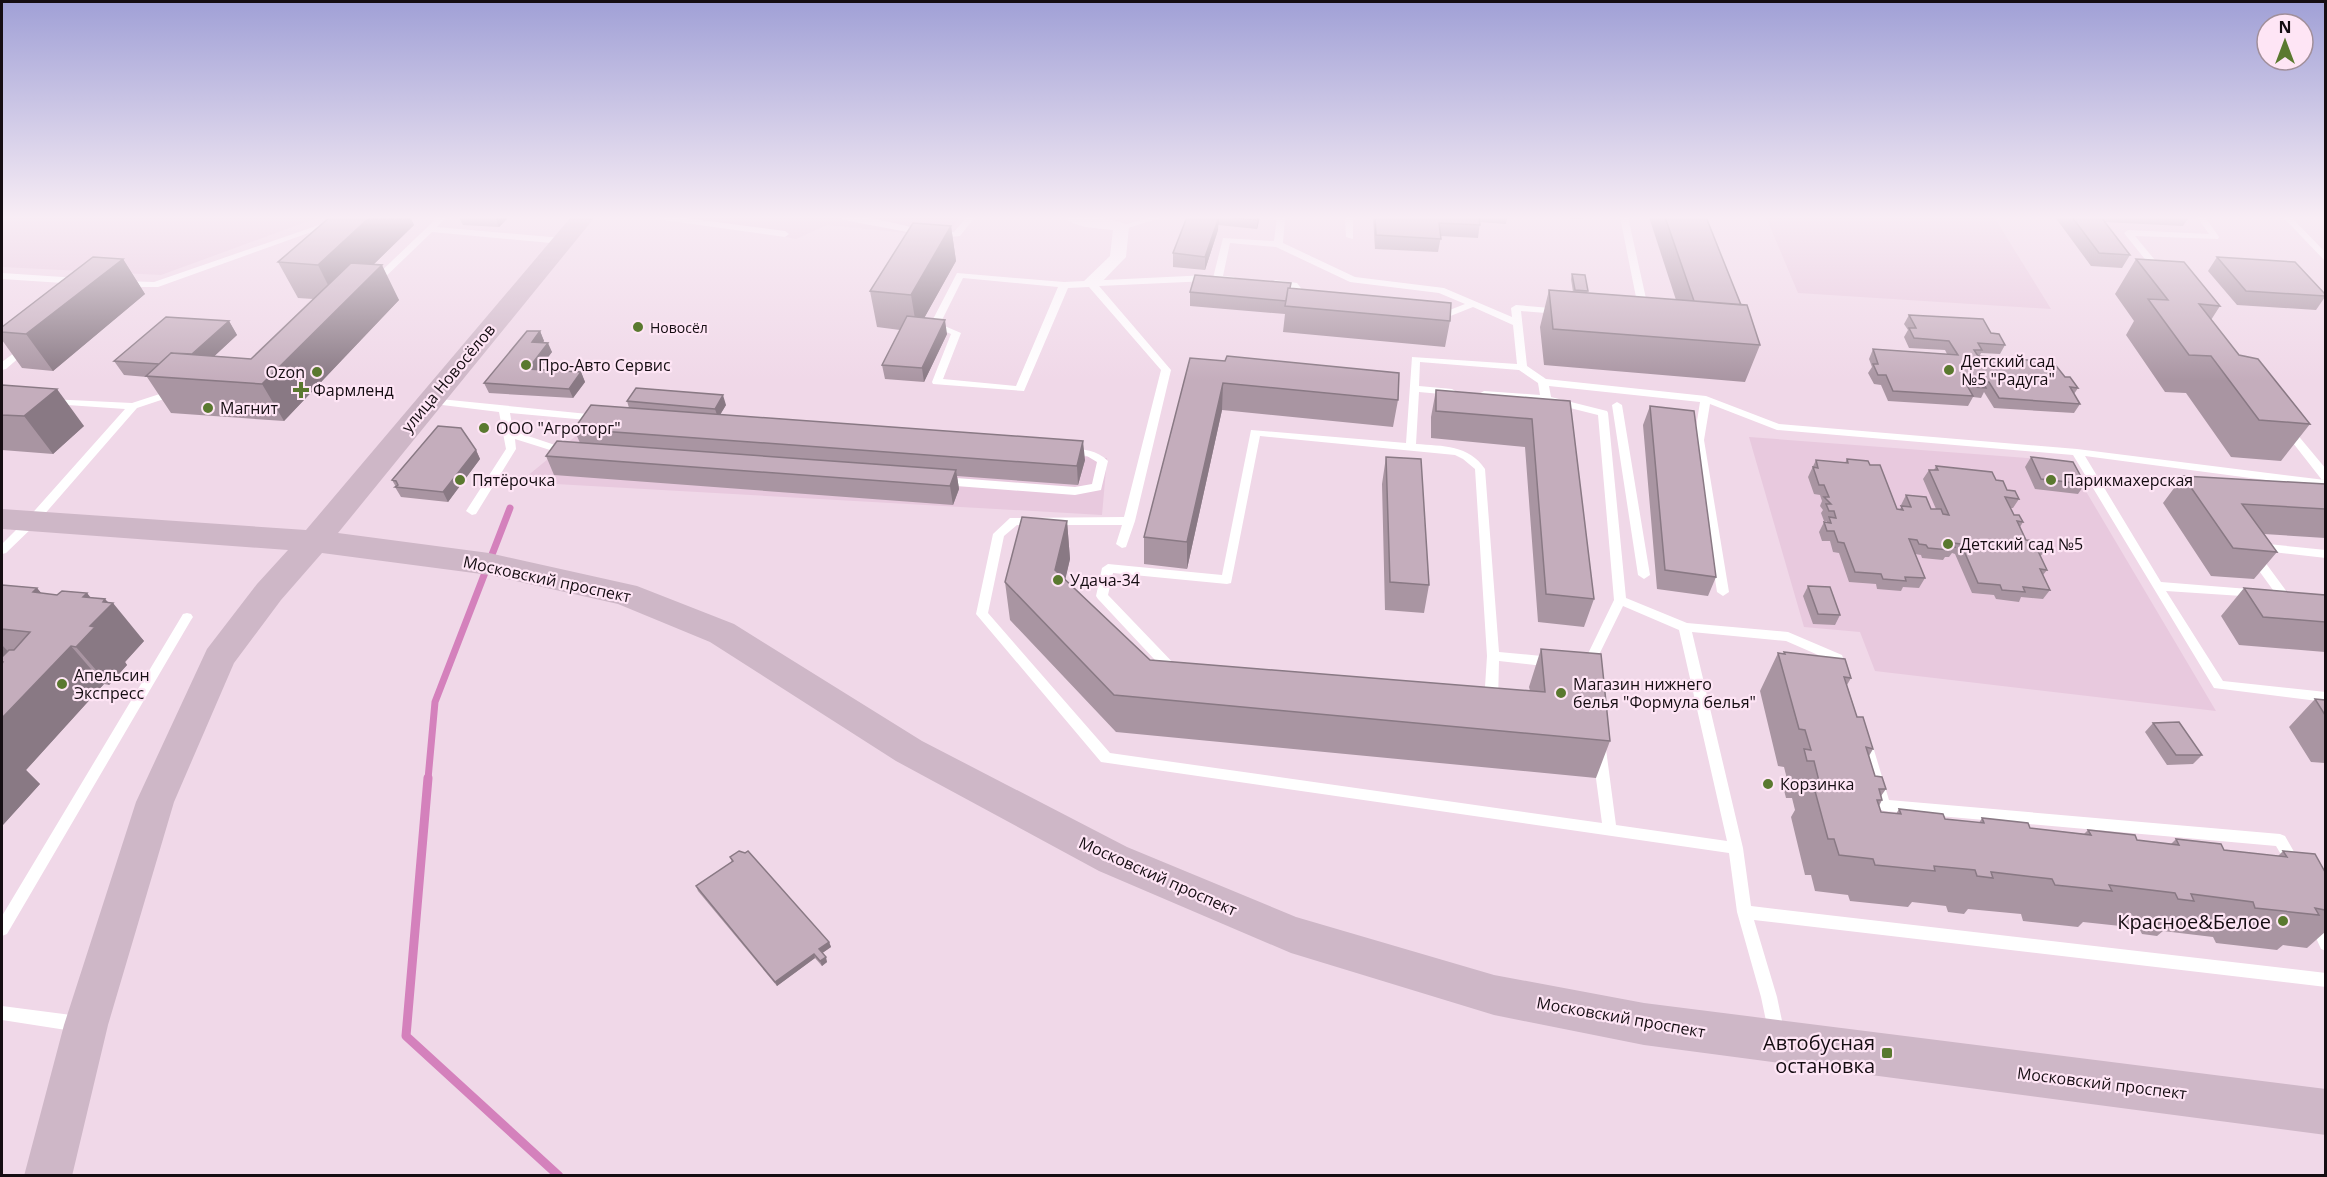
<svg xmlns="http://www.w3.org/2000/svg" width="2327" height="1177" viewBox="0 0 2327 1177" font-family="'Open Sans',sans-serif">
<rect width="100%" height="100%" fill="#f0d8e8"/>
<path fill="#e8c9de" d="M2,217H320L161,275L2,267Z
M681,217H960L946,237L827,225L796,239Z
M1766,217H1994L2051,309L1798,293Z
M582,431L1107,458L1102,515L520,482Z
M1749,437L2068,461L2216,711L1875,671L1860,632L1804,627Z"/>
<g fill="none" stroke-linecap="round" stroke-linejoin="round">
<path stroke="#d481bc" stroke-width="7" d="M428,779L435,702L510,508"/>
<path stroke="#d481bc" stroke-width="9" d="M428,778L406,1036L559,1176"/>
<path fill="#fff" fill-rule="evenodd" d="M342,217H353L158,287H122L117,284L122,281L154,282Z
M438,217H446L437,227L562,238L566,241L562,244L432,232L378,284H372V280Z
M659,217H678L785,231L789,234L785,237L663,220Z
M840,217C878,213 916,234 954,232L965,219L963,217L974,218L960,236L939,238L844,220Z
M1152,217H1164L1121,230L1117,227Z
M1277,217H1285L1283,243L1355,277L1444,288L1512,317L1511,308L1516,305L1562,309V313L1559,314L1521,311L1527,366L1546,379L1706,396L1779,424L2077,449L2325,480H2322L2282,429L2283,427H2291L2326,469V488L2085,456L2161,582L2261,590L2263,593L2261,596L2257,597L2166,591L2223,681L2326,692V702L2214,688L2073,455L1777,430L1710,404L1704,440L1729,592L1723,596L1717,592L1694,440L1700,402L1549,386L1551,397L1607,411L1608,413L1626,598L1687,623L1788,632L1842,655L1848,672L1847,675H1837L1832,661L1786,641L1692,632L1743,848L1751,906L2326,973V987L1754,920L1777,997L1785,1035L1783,1040L1777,1043L1771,1040L1769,1035L1761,997L1737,912L1729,853L1101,762L976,614L993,534L1010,518L1124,517L1161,370L1089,287L1068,288L1024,391L933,384L932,382L951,334L930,325L957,273L1064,282L1208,275L1213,278L1208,281L1099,286L1171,370L1135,521L1126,547L1122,548L1116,544L1122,525H1017L1004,536L988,613L1110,753L1602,823L1592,749L1594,745L1599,744L1604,745L1606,749L1616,825L1727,841L1679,630L1623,606L1592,669H1584L1582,666L1614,600L1598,415L1546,402L1484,397L1479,394L1484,391L1540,395L1538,383L1519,370L1420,362L1419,386L1452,389L1457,392L1452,395L1419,392L1416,444C1443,446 1469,445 1485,469L1499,652L1552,657L1556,659L1558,662L1556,665L1552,667L1499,661L1498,702L1496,706H1486L1484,702L1487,656L1475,469L1463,459L1455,455L1260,436L1231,583L1227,584L1113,573L1108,595L1179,669L1180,672L1179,675H1169L1098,599L1096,596L1102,568L1108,564L1222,575L1251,430L1406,443L1412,357L1517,364L1513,325L1473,307L1443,319L1432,317V313H1442L1465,304L1439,293L1350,282L1276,247L1230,243L1223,276L1234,277L1236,279L1231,282L1215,280L1213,278L1223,238L1274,241ZM963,278L1058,287L1016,386L943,379L961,333L940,324Z
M1345,217H1353V239L1346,237Z
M1620,217H1628L1649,312L1647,314L1644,315L1639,312Z
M2197,217H2205L2219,237L2218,239L2135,236L2164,271L2159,274L2156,273L2124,233L2128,230L2209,234Z
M2283,217H2291L2326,253V262Z
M2,273L78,278L83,281L78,284L2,279Z
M1275,280L1297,283L1311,301L1309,303H1303L1291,287L1272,285L1270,283Z
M26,344L31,347L29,349L6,369L2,370V362Z
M175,389L180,392L179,394L137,408L36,524L6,553L2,554V544L28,518L125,409L53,404L48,401L49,399L132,403Z
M430,398L598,415L603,418L598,421L510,413L513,431L570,450L571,452L566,455L515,439L516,449L476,514L472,515L466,511L506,449L499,412L426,403L425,401Z
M1617,402L1622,405L1650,575L1644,579L1638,575L1612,405Z
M1068,448C1083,449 1097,450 1108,461L1101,490L1075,495L943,485L937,481L943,477L1075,487L1092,484L1097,462L1087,456L1064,453L1063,451Z
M2258,543L2326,550V558L2254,550L2252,547Z
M2255,553L2259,554L2287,592L2289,595L2287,598L2270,597L2268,594L2273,590L2249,557Z
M187,613L191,614L193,617L191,620L7,934L2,936V916L183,614Z
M1864,735L1869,736L1871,740L1889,800L2280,834L2285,836L2301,864L2299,868L2294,870L2289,868L2276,846L1884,811L1879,809L1877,805L1857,740L1859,736Z
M2317,915L2322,917L2326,924V951L2321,949L2309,922L2312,917Z
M2,1006L79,1016L85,1019L87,1024L85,1029L79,1032L2,1020Z"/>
<path fill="#fff" fill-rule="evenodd" d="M1064,217C1077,216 1121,217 1129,227L1126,257L1097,287H1085L1082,283L1110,256L1113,230C1098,228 1074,228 1064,217Z"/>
<path fill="#ceb7c7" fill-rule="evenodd" d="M571,217H595L338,533L489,553L637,586L734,624L922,741L1127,847L1296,917L1494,975L1644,1003L2326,1089V1135L1644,1045L1494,1015L1291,953L1099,871L896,761L710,642L618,604L489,575L322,553L281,600L234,663L174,802L108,1025L72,1176H24L64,1025L136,802L207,649L257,584L288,550L2,529V509L306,530Z"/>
</g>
<path fill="#a995a2" d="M330,217H410L414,225L374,264L399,300L284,421L171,413L147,377L124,375L114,361L229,321L237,335L214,356L251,359L313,299L298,298L278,262Z
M459,217H509L499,227L463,225Z
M1187,217H1260L1257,229L1218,225V230L1205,270L1173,267V253Z
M1373,217H1507L1506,224L1480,222L1478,238L1441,236L1438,252L1375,249Z
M1557,217H1583V219Z
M1649,217H1706L1741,305L1760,345L1745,382L1544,365L1540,327L1549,290L1573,292L1571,279L1572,274L1588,291L1587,293L1676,300Z
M2055,217H2189L2183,226L2105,222L2130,255L2122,268L2091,266Z
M951,226L956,261L924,318L947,334L924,382L885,379L882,365L900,330L877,327L870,291Z
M2217,257L2325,294V297L2316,310L2237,305L2208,271Z
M123,259L145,294L53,371L22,368L2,340V327Z
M2136,259L2220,306L2211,320L2239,355L2310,424L2281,461L2231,457L2186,393L2165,392L2126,335L2134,321L2115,294Z
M1291,283L1290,288L1450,321L1445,347L1283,332L1285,314L1190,306V292Z
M1909,315L1991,333L2005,345L2000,354L1981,353L1979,357L2065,377L2078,388L2074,394L2080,404L2074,413L1994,408L1984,392L1981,398L1973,397L1968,406L1888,401L1881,385L1874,384L1868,373L1872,367L1869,359L1873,349L1947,354L1945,350L1909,348L1904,337L1908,330L1904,324Z
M540,331L544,341L543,342L552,352L538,370L581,372L585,382L573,398L489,393L484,383Z
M1190,358L1398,400L1393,427L1222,410L1187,569L1144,564V537Z
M2,385L84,426L53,454L2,450Z
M1436,390L1570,401L1594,599L1584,627L1538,622L1525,447L1431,438V417Z
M627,401L726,405L720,415L1085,460L1078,485L957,476L959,489L953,505L554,475L546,456L580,443L574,429L629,408Z
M1650,406L1716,577L1708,596L1657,589L1643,425Z
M476,450L480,459L448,502L401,497L395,487H396L392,480Z
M1386,457L1429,585L1424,613L1385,610L1382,484Z
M2031,457L2085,484L2078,494L2035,489L2025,467Z
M1847,459L1870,465L1897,509H1900L1902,506L1901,505L1906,495L1931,509H1936L1923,479L1929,470H1934L1936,466L1996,480L2007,490L2019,499L2013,508H2010L2014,515L2023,522L2020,527L2026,540L2045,550L2040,557L2047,570L2043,575L2050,590L2043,599L2021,597L2019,602L1996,599L1994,595L1972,593L1955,554L1952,553L1949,557H1945L1943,560L1922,558L1921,555L1915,554L1925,578L1919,588L1903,587L1901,591L1877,589L1876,584L1849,582L1839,553L1833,552L1830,541H1822L1819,532L1824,522L1827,523V521H1824L1821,513L1823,510L1820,506L1822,501L1820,495L1814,494L1808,477L1816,460L1845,463Z
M2183,476L2325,484V538L2264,534L2277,552L2254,579L2211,576L2163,503Z
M1067,521L1070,559L1065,579L1150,660L1530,691L1529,687L1541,649L1610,741L1596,778L1116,732L1010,620L1005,582Z
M2,585L37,588L41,593L57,595L87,593L90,598L108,603L144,641L125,662L127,665L109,685L104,684L26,770L40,784L2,826Z
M1808,586L1840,615L1835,625L1813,624L1803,596Z
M2244,588L2325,595V652L2239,645L2221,616Z
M1784,652L1851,678L1847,685L1857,717L1873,749L1869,756L1875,776L1886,789L1881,796L1882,800L1879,806L1881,812L1896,814L1899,809L1945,819L1979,823L1982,818L2030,828L2084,834L2088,830L2137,840L2171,844L2176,839L2224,850L2278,856L2283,851L2325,872V932L2307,948L2283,945L2277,950L2216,943L2213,937L2163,931L2157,936L2142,934L2139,928L2083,922L2078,927L2023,921L2021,914L1968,909L1964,914L1948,912L1946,906L1912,902L1908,907L1850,901L1848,895L1815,891L1811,875H1805L1791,817L1795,810L1792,798H1786L1783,786L1787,779L1784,767L1778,766L1760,691L1778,653L1783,654Z
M2315,699L2325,700V763L2311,762L2289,727Z
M2153,723L2202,755L2193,764L2167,765L2145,732Z
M730,857L829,942L831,947L822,953L827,962L822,966L815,958L777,986L698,891L696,886L732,862Z"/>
<path fill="#897984" d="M370,217H410L414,225L336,301L318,265Z
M495,217H509L499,227Z
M1219,217L1218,230L1205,270V257Z
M1258,217H1260L1257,229V220Z
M951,226L956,261L917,331L911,295Z
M123,259L145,294L53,371L26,334Z
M382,265L399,300L284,421L262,384Z
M945,320L947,334L924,382L922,368Z
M229,321L237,335L190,379L179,366Z
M540,331L544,341L536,351L532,342Z
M548,343L552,352L532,378L528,369Z
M581,372L585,382L573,398L569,389Z
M1223,383L1222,410L1187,569V542Z
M57,389L84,426L53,454L24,416Z
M723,395L726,405L718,418L715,409Z
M1083,441L1085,460L1078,485L1077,466Z
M476,450L480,459L448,502L443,492Z
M956,470L959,489L953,505L950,486Z
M1067,521L1070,559L1059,607L1055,570Z
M37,588L69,626L33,592Z
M87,593L103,613V602L105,599L111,605L113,603L144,641L125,662L127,665L109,685L76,647L90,626L83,597Z
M2,645L21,665L16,670L2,654Z
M71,646L104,684L26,770L40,784L2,826V718Z
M829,942L831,947L821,954L819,949Z
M814,954L815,958L777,986L775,982Z
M826,957L827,962L822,966L820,961Z"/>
<path fill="#c4adbc" stroke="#897984" stroke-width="1.5" d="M330,217H370L318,265L278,262Z
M1187,217H1219L1205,257L1173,253Z
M1221,217H1258L1257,220Z
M1375,217H1479L1480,225L1439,223L1441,239L1376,235Z
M1665,217H1706L1741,305L1694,301Z
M2072,217H2101L2130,255L2099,253Z
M913,223L951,226L911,295L870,291Z
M93,257L123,259L26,334L2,332V327Z
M2217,257L2295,262L2325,294V296L2246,291Z
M2136,259L2184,262L2220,306L2199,304L2239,355L2258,359L2310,424L2259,420L2211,356L2189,355L2148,299L2168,300Z
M351,263L382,265L262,384L146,376L171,353L251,359Z
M1572,274L1585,275L1588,291L1575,290Z
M1195,275L1291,283L1290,288H1288L1286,301L1190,292Z
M1288,288L1451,303L1450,321L1285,306Z
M1549,290L1747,305L1760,345L1553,329Z
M1909,315L1983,319L1991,333L1999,334L2005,345L1978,343L1982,350H1974L1978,356L2053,362L2065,377H2070L2078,388L2070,387L2080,404L1999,398L1989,382H1983L1986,388L1973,387L1970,381L1964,380L1973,396L1893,391L1886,375H1878L1873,364H1878L1873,349L1958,355L1949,341L1914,338L1909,328H1916Z
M907,316L945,320L922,368L882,365Z
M166,317L229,321L192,354L171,353L159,364L114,361Z
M527,331H540L532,342L548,343L528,369L581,372L569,389L484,383Z
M1227,356L1399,373L1398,400L1223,383L1187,542L1144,537L1190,358L1225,361Z
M2,385L57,389L24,416L2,415Z
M636,388L723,395L715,409L627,401Z
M1436,390L1570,401L1594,599L1546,594L1532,419L1436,411Z
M591,405L1083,441L1077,466L574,429Z
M1650,406L1694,411L1716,577L1665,570Z
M438,426L461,428L476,450L443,492L395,487L398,485L396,481L392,480Z
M557,441L956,470L950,486L546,456Z
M1386,457L1421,459L1429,585L1390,582Z
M2031,457L2073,462L2085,484L2041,479Z
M1847,459L1868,461L1870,465H1880L1897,509L1903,510L1901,506L1911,507L1906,495L1926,497L1931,509H1941L1943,514L1949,515L1929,470H1938L1936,466L1992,472L1996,480L2003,481L2007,490L2015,491L2019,499L2005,497L2014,515H2019L2023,522L2017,521L2026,540L2040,541L2045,550L2037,549L2047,570L2040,569L2050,590L2023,587L2025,592L2002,590L2000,585L1978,583L1961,544L1953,543L1955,547L1947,546L1949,550L1928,548L1926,545L1919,544L1917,540L1909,539L1925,578L1905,577L1906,581L1883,579L1881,574L1855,572L1844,543L1838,542L1834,531H1827L1824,522L1831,523L1829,517L1836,518L1834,511H1829L1826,504H1831L1824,497H1829L1824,485H1819L1813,467L1818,468L1816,460L1848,463Z
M2183,476L2325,484V509L2242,504L2277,552L2233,548Z
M1022,517L1067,521L1055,570L1150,660L1545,692L1541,649L1601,654L1610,741L1114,695L1005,582Z
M2,585L37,588L33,592L57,595L62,591L87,593L83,597L105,599L103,602L113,603L90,626L95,627L76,647L71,646L2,718V664L3,662H2V657L9,650H14L30,632L2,629Z
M1808,586L1830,587L1840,615L1818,614Z
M2244,588L2325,595V622L2263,617Z
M1784,652L1845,659L1851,678L1844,677L1857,717H1863L1873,749L1866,747L1875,776L1882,777L1886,789H1879L1882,800H1877L1881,812L1901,814L1899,809L1943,814L1945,819L1984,823L1982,818L2028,823L2030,828L2091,835L2088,830L2135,835L2137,840L2179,845L2176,839L2221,844L2224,850L2287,857L2283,851L2315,854L2325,872V910L2315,908L2319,915L2255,908L2253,902L2191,894L2194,901L2178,899L2175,893L2109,885L2112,891L2055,885L2052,879L1991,872L1993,878L1977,876L1975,870L1934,866L1935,871L1875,865L1873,859L1839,855L1834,839H1828L1812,780L1819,781L1814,761H1807L1804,749L1811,750L1805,730L1799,729L1778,653L1785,654Z
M2315,699L2325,700V715Z
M2179,722L2202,755H2176L2153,723Z
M739,851L745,853L748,851L829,942L819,949L826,957L820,961L814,954L775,982L696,886L733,861L730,857Z"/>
<linearGradient id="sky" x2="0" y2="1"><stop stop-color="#a0a0d6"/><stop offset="0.57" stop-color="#f8edf5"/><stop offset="1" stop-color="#f8edf5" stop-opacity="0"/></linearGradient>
<rect width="2327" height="381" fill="url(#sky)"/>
<g fill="#5a792f" stroke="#fee5f5" stroke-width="2">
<circle cx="638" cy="327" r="6"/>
<circle cx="526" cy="365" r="6"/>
<circle cx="1949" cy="370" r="6"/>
<circle cx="317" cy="372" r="6"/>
<path d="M298 381h6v6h6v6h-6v6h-6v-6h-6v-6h6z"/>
<circle cx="208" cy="408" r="6"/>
<circle cx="484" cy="428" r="6"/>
<circle cx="460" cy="480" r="6"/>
<circle cx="2051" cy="480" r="6"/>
<circle cx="1948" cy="544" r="6"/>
<circle cx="1058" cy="580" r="6"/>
<circle cx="62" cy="684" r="6"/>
<circle cx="1561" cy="693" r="6"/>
<circle cx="1768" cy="784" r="6"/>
<circle cx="2283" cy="921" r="6"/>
<rect x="1881" y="1047" width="12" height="12" rx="3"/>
</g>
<g text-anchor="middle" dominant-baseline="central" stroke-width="4.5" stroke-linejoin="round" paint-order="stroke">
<g font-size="14" fill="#150d12" stroke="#fee5f5" text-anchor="start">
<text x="650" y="327">Новосёл</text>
</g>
<g font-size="16" fill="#150d12" stroke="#fee5f5" text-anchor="start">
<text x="1961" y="361">Детский сад<tspan x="1961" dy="18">№5 "Радуга"</tspan></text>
<text x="538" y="365">Про-Авто Сервис</text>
<text x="305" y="372" text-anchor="end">Ozon</text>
<text x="313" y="390">Фармленд</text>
<text x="220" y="408">Магнит</text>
<text x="496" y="428">ООО "Агроторг"</text>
<text x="472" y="480">Пятёрочка</text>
<text x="2063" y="480">Парикмахерская</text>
<text x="1960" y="544">Детский сад №5</text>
<text x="1070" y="580">Удача-34</text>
<text x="74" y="675">Апельсин<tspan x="74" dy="18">Экспресс</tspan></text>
<text x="1573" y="684">Магазин нижнего<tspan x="1573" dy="18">белья "Формула белья"</tspan></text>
<text x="1780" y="784">Корзинка</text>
</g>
<g font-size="16" fill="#150d12" stroke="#fee5f5">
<text transform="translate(448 378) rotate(-50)">улица Новосёлов</text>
<text transform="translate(547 579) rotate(12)">Московский проспект</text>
<text transform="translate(1158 876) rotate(24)">Московский проспект</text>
<text transform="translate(1621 1017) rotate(10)">Московский проспект</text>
<text transform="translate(2102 1083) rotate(7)">Московский проспект</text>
</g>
<g font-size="20" fill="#150d12" stroke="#fee5f5" text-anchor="end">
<text x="2271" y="921">Красное&amp;Белое</text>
<text x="1875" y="1042">Автобусная<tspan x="1875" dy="23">остановка</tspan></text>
</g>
</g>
<rect width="2327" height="1177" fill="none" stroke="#150d12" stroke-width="6"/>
<g transform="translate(2285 42)"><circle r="28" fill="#fee5f5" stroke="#a18f9a" stroke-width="1.5"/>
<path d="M0-4.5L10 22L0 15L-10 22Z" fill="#5a792f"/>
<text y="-9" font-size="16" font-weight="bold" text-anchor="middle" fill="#150d12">N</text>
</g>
</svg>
